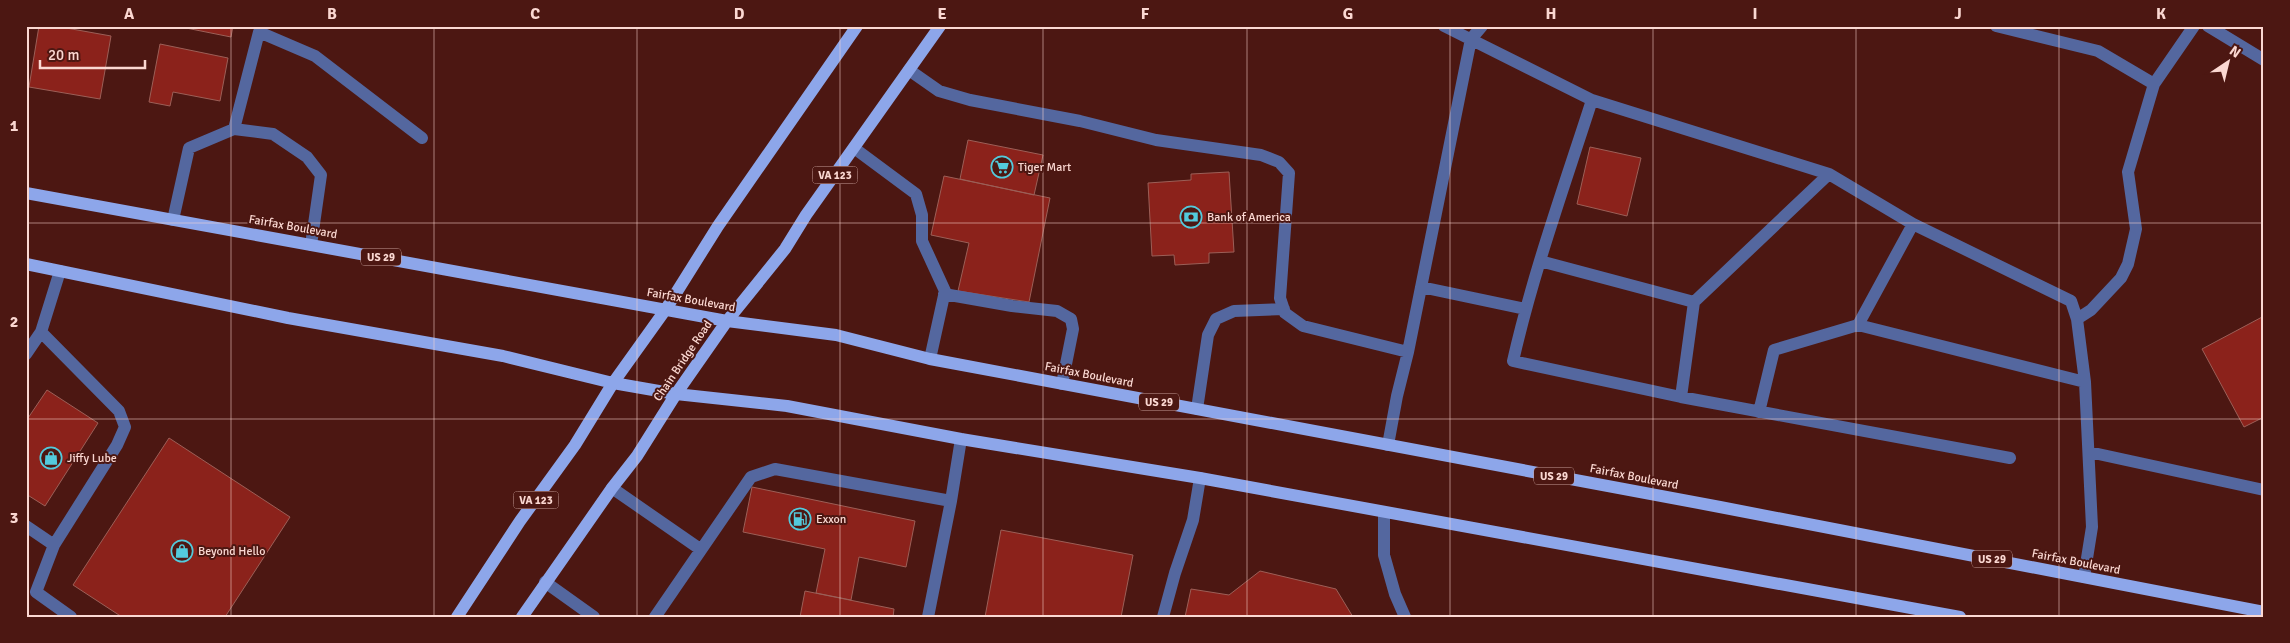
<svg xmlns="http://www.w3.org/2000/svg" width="2290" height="643" viewBox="0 0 2290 643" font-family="Signika,sans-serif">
<rect width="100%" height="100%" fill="#4c1712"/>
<path fill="#8b221b" stroke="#9c5f57" d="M39,26H55L111,36L100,99L29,87Z
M176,26H233L231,37Z
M160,44L228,58L220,101L173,92L170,106L149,102Z
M968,140L1043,155L1034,195L960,179Z
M1590,147L1641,158L1627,216L1577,204Z
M1229,172L1234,252L1209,253V263L1175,265L1174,255L1152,256L1148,183L1191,180V174Z
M944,176L1050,198L1029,302L958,291L969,243L931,235Z
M2264,316V417L2244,427L2202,349Z
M47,390L98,423L45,506L26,494V421Z
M169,438L290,517L225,617H122L73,585Z
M752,487L915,521L906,567L859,557L851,600L816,593L825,549L743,532Z
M1001,530L1133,555L1121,617H985Z
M1260,571L1336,589L1353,617H1185L1191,589L1229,595Z
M805,591L894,609L893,617H800Z"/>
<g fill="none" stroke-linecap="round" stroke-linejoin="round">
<path stroke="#54679f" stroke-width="12" d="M1444,26L1592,100L1829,174L1913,224L2071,301L2077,319L2085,382L2092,527L2084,577
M1996,26L2098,51L2154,84L2128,172L2136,229L2128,264L2121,278L2091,310L2077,319
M2208,26L2264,60
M909,70L939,91L970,100L1080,121L1156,140L1261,155L1279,162L1289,173L1280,298L1285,313L1303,326L1408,352
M2154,84L2194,26
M234,129L273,134L307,157L321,175L311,245
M854,148L916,194L922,215V241L945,291L930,359
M173,220L189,148L234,129L259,32L315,56L422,138
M1913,224L1858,325L2085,382
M1540,261L1694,302L1681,397L1513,361C1533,273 1564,187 1592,100
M1421,287L1525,309
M944,294L1012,306L1057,311L1071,319L1073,329L1062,384
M1694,302L1829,174
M41,332L119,411L125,427L117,445L54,545L36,592L71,617
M26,354L41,332L60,271
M1681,397L2010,458
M1197,409L1208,335L1216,319L1234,311L1284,309
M1759,412L1774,350L1858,325
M1388,445L1397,396L1408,352L1471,39L1482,26
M2089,452L2264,490
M612,488L700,549
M1384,512V555L1395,594L1405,617
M26,526L54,545
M545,582L594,617
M655,617L751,477L775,469L951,501
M928,617L951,501L961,439
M1163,617L1175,573L1193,520L1200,478"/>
<path stroke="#8da6ea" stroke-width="12" d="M26,193L727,321L836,335L930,359L1720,507L2264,612
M26,264L288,318L503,356L613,383L676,394L787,406L961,439L1200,478L1960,617
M457,617L520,521L575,445L613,383L666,309L718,226L857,26
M522,617L612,488L637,456L676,394L727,321L785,249L806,215L940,26"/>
</g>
<path fill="none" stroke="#fbd8d2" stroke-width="1" stroke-opacity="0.55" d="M231,26V617M434,26V617M637,26V617M840,26V617M1043,26V617M1247,26V617M1450,26V617M1653,26V617M1856,26V617M2059,26V617M26,223H2264M26,419H2264"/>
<defs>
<g id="supermarket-ring" transform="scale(1.125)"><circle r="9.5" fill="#4c1712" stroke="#53cadc" stroke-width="1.5"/><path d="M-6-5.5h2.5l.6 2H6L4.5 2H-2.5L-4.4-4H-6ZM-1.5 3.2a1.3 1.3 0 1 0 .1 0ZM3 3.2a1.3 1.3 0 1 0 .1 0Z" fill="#53cadc"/></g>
<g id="bank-ring" transform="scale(1.125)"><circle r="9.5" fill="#4c1712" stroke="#53cadc" stroke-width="1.5"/><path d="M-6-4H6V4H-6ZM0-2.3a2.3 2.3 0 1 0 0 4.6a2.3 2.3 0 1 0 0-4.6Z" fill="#53cadc"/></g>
<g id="shop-ring" transform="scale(1.125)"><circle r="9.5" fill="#4c1712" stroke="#53cadc" stroke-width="1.5"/><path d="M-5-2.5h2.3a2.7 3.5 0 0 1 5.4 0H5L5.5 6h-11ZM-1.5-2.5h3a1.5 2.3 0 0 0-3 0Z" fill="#53cadc"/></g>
<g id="fuel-ring" transform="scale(1.125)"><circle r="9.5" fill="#4c1712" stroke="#53cadc" stroke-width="1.5"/><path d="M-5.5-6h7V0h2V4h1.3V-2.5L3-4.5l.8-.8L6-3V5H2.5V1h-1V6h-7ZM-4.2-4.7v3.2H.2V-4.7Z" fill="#53cadc"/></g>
</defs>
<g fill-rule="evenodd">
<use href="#supermarket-ring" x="1002" y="167"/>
<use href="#bank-ring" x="1191" y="217"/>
<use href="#shop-ring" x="51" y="458"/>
<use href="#fuel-ring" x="800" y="519"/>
<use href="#shop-ring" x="182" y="551"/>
</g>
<g text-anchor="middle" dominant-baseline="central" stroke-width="4" stroke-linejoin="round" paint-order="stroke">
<g fill="#4c1712" stroke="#c69e98" stroke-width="1">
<rect x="812.5" y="166.5" width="45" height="17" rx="4"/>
<rect x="361" y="248.5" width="40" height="17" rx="4"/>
<rect x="1139" y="393.5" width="40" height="17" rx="4"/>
<rect x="1534" y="467.5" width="40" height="17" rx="4"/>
<rect x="513.5" y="491.5" width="45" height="17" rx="4"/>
<rect x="1972" y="550.5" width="40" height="17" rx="4"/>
</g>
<g font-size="11" font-weight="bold" fill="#fbd8d2">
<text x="835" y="175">VA 123</text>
<text x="381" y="257">US 29</text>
<text x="1159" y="402">US 29</text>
<text x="1554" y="476">US 29</text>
<text x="536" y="500">VA 123</text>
<text x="1992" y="559">US 29</text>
</g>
<g font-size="12" fill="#fbd8d2" stroke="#4c1712" text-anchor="start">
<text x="1018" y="167">Tiger Mart</text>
<text x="1207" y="217">Bank of America</text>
<text x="67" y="458">Jiffy Lube</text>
<text x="816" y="519">Exxon</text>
<text x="198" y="551">Beyond Hello</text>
</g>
<g font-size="12" fill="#fbd8d2" stroke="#4c1712">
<text transform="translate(293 227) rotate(10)">Fairfax Boulevard</text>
<text transform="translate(691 300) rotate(10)">Fairfax Boulevard</text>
<text transform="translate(683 361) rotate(-56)">Chain Bridge Road</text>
<text transform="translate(1089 375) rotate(11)">Fairfax Boulevard</text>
<text transform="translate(1634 477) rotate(11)">Fairfax Boulevard</text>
<text transform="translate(2076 562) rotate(11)">Fairfax Boulevard</text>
</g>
</g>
<rect width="2290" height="643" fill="none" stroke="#4c1712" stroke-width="55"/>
<g transform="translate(2228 62) rotate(35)" stroke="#4c1712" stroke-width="4" paint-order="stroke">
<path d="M0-4L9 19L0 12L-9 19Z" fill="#fbd8d2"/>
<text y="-8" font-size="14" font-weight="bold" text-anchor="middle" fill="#fbd8d2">N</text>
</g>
<path d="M40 60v8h105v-8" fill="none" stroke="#fbd8d2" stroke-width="2.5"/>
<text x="48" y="60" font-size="15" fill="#fbd8d2" stroke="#4c1712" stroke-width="4" paint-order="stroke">20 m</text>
<rect x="28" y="28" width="2234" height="588" fill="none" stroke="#fbd8d2" stroke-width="2"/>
<g font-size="16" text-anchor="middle" font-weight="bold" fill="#fbd8d2">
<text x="129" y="19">A</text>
<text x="332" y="19">B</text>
<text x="535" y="19">C</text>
<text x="739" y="19">D</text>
<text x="942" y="19">E</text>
<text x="1145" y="19">F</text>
<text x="1348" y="19">G</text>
<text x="1551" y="19">H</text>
<text x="1755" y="19">I</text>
<text x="1958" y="19">J</text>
<text x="2161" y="19">K</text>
<text x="14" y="131">1</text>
<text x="14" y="327">2</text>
<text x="14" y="523">3</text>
</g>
</svg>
